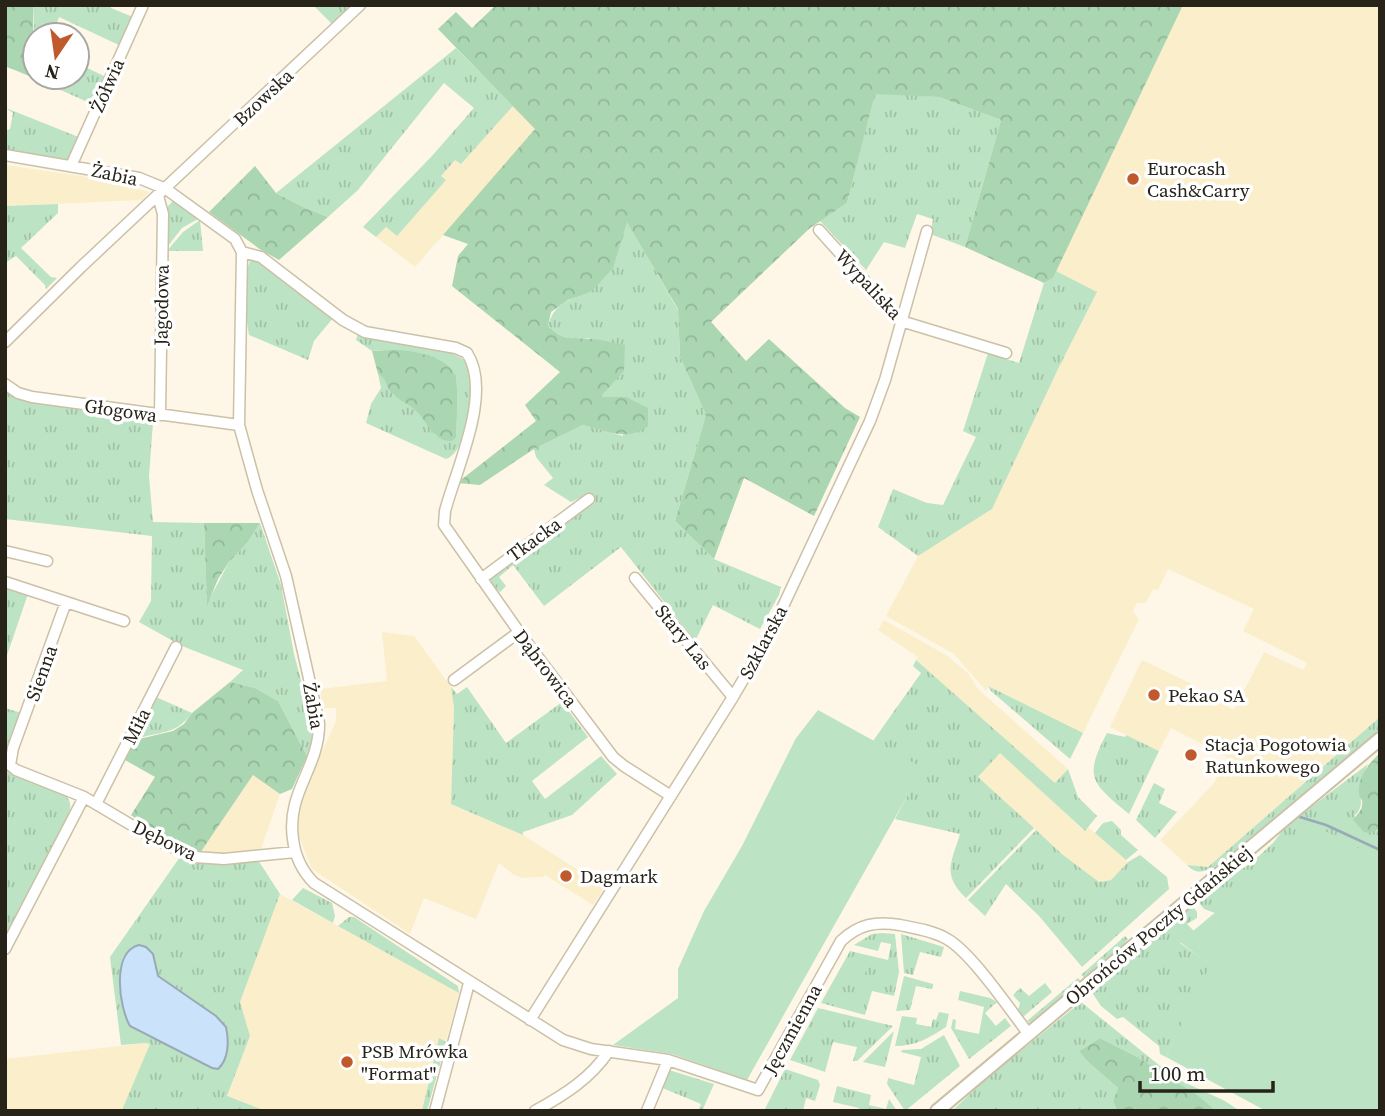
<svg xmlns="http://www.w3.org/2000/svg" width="1385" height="1116" viewBox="0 0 1385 1116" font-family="'Source Serif 4',serif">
<defs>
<pattern id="grass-tufts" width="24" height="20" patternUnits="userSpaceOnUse" patternTransform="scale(1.75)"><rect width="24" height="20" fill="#bce3c3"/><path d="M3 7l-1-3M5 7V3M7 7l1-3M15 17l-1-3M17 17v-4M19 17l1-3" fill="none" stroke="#a2c2a7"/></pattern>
<pattern id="forest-crowns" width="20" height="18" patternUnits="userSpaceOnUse" patternTransform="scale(1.75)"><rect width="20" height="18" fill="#aad6b2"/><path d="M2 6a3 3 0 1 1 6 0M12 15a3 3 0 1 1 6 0" fill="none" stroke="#92b798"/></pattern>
</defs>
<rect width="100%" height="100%" fill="#fef7e7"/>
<path fill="#fbeecb" d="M1183,5H1380V717L1208,867L1187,865L1160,840L1214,783L1227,757L1171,728L1159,751L1110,727L1142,660L1192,684L1190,688L1234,710L1264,652L1303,670L1307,663L1243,631L1254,609L1168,569L1158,590L1153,589L1146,603H1137L1133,611L1139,619L1083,733L989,686L986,691L954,654L886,616L918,556L992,509L1059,367L1097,292L1056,271Z
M513,106L536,129L415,267L376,237L386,227L396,235L446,180L441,176L447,168L455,160L461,164Z
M5,165L109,180L149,192L142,200L5,206Z
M884,620L946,655L968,673L978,689L1068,769L1055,783L916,660L918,657L878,630Z
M382,632L414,636L451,687L454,708L451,804L523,835L605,887L593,905L545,875L543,877L523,878L514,875L499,863L476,919L424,898L410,934L312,869L297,832L296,821L303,794L336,721V708H323L320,689L387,681Z
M1000,752L1084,831L1088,827L1128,862L1111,880L1099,882L1063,855L978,777Z
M254,774L280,794L260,852L198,856Z
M280,894L459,993L427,1111H266L227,1097L250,1036L240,1002Z
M146,1043L150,1044L123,1111H5V1059Z"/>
<path fill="url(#grass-tufts)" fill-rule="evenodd" d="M33,5H111V8L133,17L121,46L59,17L53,35H35V41Z
M313,5H348L350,8L348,13L334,26Z
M456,48L513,106L461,164L455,160L441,176L446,180L397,236L386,227L376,237L363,227L431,157L474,108L444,83L358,190L328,217L305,208L276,193Z
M35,57V77H77V63L106,77L94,105L34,78Z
M875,93L939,97L1001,120L965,247L930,234L933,219L917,214L905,248L884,242L866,270L820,221L847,203Z
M6,108L81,138L71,160L5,150V131L10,129L13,113Z
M173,201L198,219L182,228L168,246V206Z
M58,204V213L21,248L51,277L57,278L46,289L45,285L16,256L5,263V206Z
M200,220L203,251H167L183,232Z
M627,221L678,310L680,357L706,415L675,521L714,559L781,587L779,595L760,629L713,605L695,641L621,547L544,606L513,565L499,577L506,586L500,592L489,582V579L544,537L595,502L589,494L571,502L544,485L553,478L536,457L534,449L583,425L623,436L626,397H599L589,338C571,340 561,339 548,326C554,303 570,299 591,292Z
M251,260L263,264L333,318L314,341L308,360L249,335C246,317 241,275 251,260Z
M1056,271L1097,292L1059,367L992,509L918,556L878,527L893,489L927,503L943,505L976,437L963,431L988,353L1019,363L1044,283L1053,278Z
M358,333L366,336L449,352L463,359C467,365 470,372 471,380C474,399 466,453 446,459L366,423L371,404L381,388L378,374L385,378L393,395L417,410L436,436H456C457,427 458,383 456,377C447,354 393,348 372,351L356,340Z
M5,389L31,401L153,422L149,476L153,522L204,523L207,604L229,562L248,542L260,523L281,585L294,654L314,729L312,746L307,756L278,701L255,688L230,682L243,670L182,646L139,622L151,601L152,536L5,519Z
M5,586L28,594L5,661Z
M916,660L1055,783L1068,769L1078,797L1097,816L1085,831L1000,753L978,777L1034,828L966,898C942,875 951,863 960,834L895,819L922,768L873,741L921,673L913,666Z
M988,686L1083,733L1070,759L991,691Z
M451,687L457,694L467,687L506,743L562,702L588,737L532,781L545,799L601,756L617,774L572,815L523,832V835L451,804L454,708Z
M156,697L192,713C174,737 159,730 135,740Z
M5,708L22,713L5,757Z
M1380,717V731L1217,868C1204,869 1199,877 1187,865L1208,867Z
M1107,733L1125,737L1126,735L1159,751L1129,814C1092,783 1083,778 1107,733Z
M1368,764C1366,769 1363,774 1361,780C1357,795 1367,805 1354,816L1377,831L1380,829V859L1317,828L1215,913L1204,909L1198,901L1219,883L1250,864L1273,843L1286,826Z
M5,766L11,772L64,794C70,800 71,803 70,812L5,936Z
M1154,783L1165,789L1159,803L1177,812L1155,838L1136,820Z
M1112,821L1121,830V835L1138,850L1126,860L1095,833L1103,823Z
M1036,830L1063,855L1099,882L1111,880L1128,862L1140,855L1167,877L1169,889L1082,967L1039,916L1006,884L985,916L968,900Z
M180,857L204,864L258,860L280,894L240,1002L250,1036L227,1096L266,1111L122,1110L150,1044L146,1043L121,1045L110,957ZM153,954L158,975L216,1016L227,1033L226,1058C203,1051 139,1041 127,1021L120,977Z
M303,888L332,903L335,916L333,923L292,900Z
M1192,905L1197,912V918L1187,924L1194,931L1180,943L1211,965L1166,1057L1160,1054L1159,1046L1123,1017L1117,1019L1101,1006L1091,991Z
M349,917H354L458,986L459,993L338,926Z
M882,933L895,934L899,972L894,996L872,991L865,1015L821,1003L850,951L888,960L891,944L881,942L878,951L854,945L872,934Z
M901,934L944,947L941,957L920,952L913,975L904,973Z
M1125,936L1128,939L1119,950L1086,979L1081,975Z
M904,976L933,984L932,989L916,986L910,1010L896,1011Z
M1078,978L1082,982L1032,1024L1027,1021Z
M1045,983L1052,992L1023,1017L1018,1010L1020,1003L1013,995L1020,988L1029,996Z
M960,991L990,998L997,1002L985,1013L996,1026L1005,1018L1011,1026L969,1059L951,1028L953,1019L956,1020L955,1029L979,1034L984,1007L958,1000Z
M1081,1002L1175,1078L1225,1101L1240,1111H1216L1137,1057L1100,1038L1079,1051L1087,1061L1118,1088L1113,1101L1117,1111H952L986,1079Z
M818,1008L893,1026L857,1061H853L857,1047L833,1042L825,1072L790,1060Z
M939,1012L949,1014L946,1027C929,1038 916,1046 895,1046L902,1016L917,1018L916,1024L931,1027L933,1019L936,1020Z
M894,1031L885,1067L863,1062Z
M944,1035L960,1066L905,1111L887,1084L888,1078L914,1085L921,1057L901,1052L902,1050L921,1049Z
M439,1038L446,1042L427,1111H422Z
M785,1069L818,1080L820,1085L815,1101L806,1098L803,1111H764Z
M669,1070L714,1084L702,1111H698L701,1104L660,1087Z
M837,1086L871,1095L869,1105L886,1109L889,1099L897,1111H859V1108L833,1102Z"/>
<path fill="url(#forest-crowns)" d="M5,5H33L34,78L5,66Z
M496,5H1183L1053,278L1044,283L965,247L1001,120L939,97L875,94L847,203L810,228L711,322L746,361L769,339L845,408L860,417L814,516L744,478L714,559L675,521L706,415L680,357L678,309L627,222L613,268L591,292L568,300L551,312L548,326C565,342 569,337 590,339C601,339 613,343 625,345L624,371L600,397H626L648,408V426C627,442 606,431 583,425L534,449L480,485L457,483L536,421L525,405L560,372L452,286L458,256L468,244L443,235L535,129L438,29L456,12L472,28Z
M255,166L276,193L305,208L328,217L279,260L261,250L209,212Z
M388,350C409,349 448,355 456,377C458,383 457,427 456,437L452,441C432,442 427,419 414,409C407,403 396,399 391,392C385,384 387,379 378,374L372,351Z
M204,523H260L248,542L229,562L218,579L207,606Z
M230,682L255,688L278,701L307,756L292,789L280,794L253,775L198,856L150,829L131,815L155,777L125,760L135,740L173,731L184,724L192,713Z
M1380,753V829L1370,833L1364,832L1353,820C1356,815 1362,811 1362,805C1363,798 1361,801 1359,794C1357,778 1369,763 1380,753Z
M1100,1038L1137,1057L1197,1095L1216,1111H1117L1113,1101L1118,1088L1087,1061L1079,1051Z"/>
<path fill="#bce3c3" d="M818,710L923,768L747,1080L672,1054L613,1045L678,998V969L704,911L742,846L796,738Z
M1317,827L1380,859V1111H1266L1166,1057L1210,965L1180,942Z
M853,956L869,962L860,988L844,982Z"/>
<path fill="#cbe3fa" stroke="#9aa9b6" stroke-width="2" d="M139,945L146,947L153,954L158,976L216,1016L226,1027C229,1041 229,1059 218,1069L212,1068L130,1026C119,1007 111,952 139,945Z"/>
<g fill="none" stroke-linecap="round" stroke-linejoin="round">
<path stroke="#9aa9b6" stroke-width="2.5" d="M1300,817L1326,825L1380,850"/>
<g stroke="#cbc1a7" stroke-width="13">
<path id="minor" d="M5,155L139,178L166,189L235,239L242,252L239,425L257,490L286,576L319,723C320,767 286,792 293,839C295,856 302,871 314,883L563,1040L591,1049L668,1060L758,1090L841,941C859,924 876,921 900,925C915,928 934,931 947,939C971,952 1010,1010 1028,1033
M71,166L143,5
M158,196L163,214L160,415
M819,230L901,321L1006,353
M242,252L261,257L343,320L365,332L456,348L467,353C493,393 456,469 445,511L444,525L519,632L613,757L624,766L671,796
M5,342L81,267L360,5
M5,384L18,393L32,397L239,425
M5,551L47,561
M635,578L733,697
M481,579L589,499
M5,582L124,621
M66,602L13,748L10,765L16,770L84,797L155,839L194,857L224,859L295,852
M454,680L519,632
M96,804L176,647
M5,949L84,797
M530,1020L733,697L770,634L870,421L885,380L927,231
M435,1111L469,983
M535,1111C564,1095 590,1079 609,1051
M647,1111L668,1060"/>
</g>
<g stroke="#cbc1a7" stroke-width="16">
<path id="tertiary" d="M937,1111L1380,739"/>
</g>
<use href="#minor" stroke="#fff" stroke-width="10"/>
<use href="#tertiary" stroke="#fff" stroke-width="12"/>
</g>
<g fill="#c05a2c" stroke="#fff" stroke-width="2.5">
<circle cx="1133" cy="179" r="7"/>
<circle cx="1154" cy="695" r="7"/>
<circle cx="1191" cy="755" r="7"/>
<circle cx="566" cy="876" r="7"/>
<circle cx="347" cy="1062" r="7"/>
</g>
<g text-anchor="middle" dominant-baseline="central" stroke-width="7" stroke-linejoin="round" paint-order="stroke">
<g font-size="19" fill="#272319" stroke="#fff">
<text transform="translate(107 85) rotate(-66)">Żółwia</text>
<text transform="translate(263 97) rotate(-43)">Bzowska</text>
<text transform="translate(115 174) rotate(12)">Żabia</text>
<text transform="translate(869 284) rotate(47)">Wypaliska</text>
<text transform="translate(161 305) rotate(-89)">Jagodowa</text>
<text transform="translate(121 410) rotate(8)">Głogowa</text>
<text transform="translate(534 539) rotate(-36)">Tkacka</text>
<text transform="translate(684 637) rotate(51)">Stary Las</text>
<text transform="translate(763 642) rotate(-62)">Szklarska</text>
<text transform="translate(546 668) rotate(53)">Dąbrowica</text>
<text transform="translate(41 673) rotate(-70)">Sienna</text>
<text transform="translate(314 706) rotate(80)">Żabia</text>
<text transform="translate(136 726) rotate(-63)">Miła</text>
<text transform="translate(165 840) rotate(26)">Dębowa</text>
<text transform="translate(1158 925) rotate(-40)">Obrońców Poczty Gdańskiej</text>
<text transform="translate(792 1029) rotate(-61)">Jęczmienna</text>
</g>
<g font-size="19" fill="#272319" stroke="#fff" text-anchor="start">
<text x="1147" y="168">Eurocash<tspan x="1147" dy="22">Cash&amp;Carry</tspan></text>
<text x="1168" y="695">Pekao SA</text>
<text x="1205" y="744">Stacja Pogotowia<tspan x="1205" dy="22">Ratunkowego</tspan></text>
<text x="580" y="876">Dagmark</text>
<text x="361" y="1051">PSB Mrówka<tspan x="361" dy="22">"Format"</tspan></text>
</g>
</g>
<rect width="1385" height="1116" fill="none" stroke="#272319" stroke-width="14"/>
<g transform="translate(56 56) rotate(193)"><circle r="33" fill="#ffffff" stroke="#a9a7a3" stroke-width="2"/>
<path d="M0-5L12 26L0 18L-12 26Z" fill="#c05a2c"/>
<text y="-10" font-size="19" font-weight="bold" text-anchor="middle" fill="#272319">N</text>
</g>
<path d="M1140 1081v10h133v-10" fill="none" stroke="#272319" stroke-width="3.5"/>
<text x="1150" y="1081" font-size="21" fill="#272319" stroke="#ffffff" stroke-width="5" paint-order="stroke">100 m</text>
</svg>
